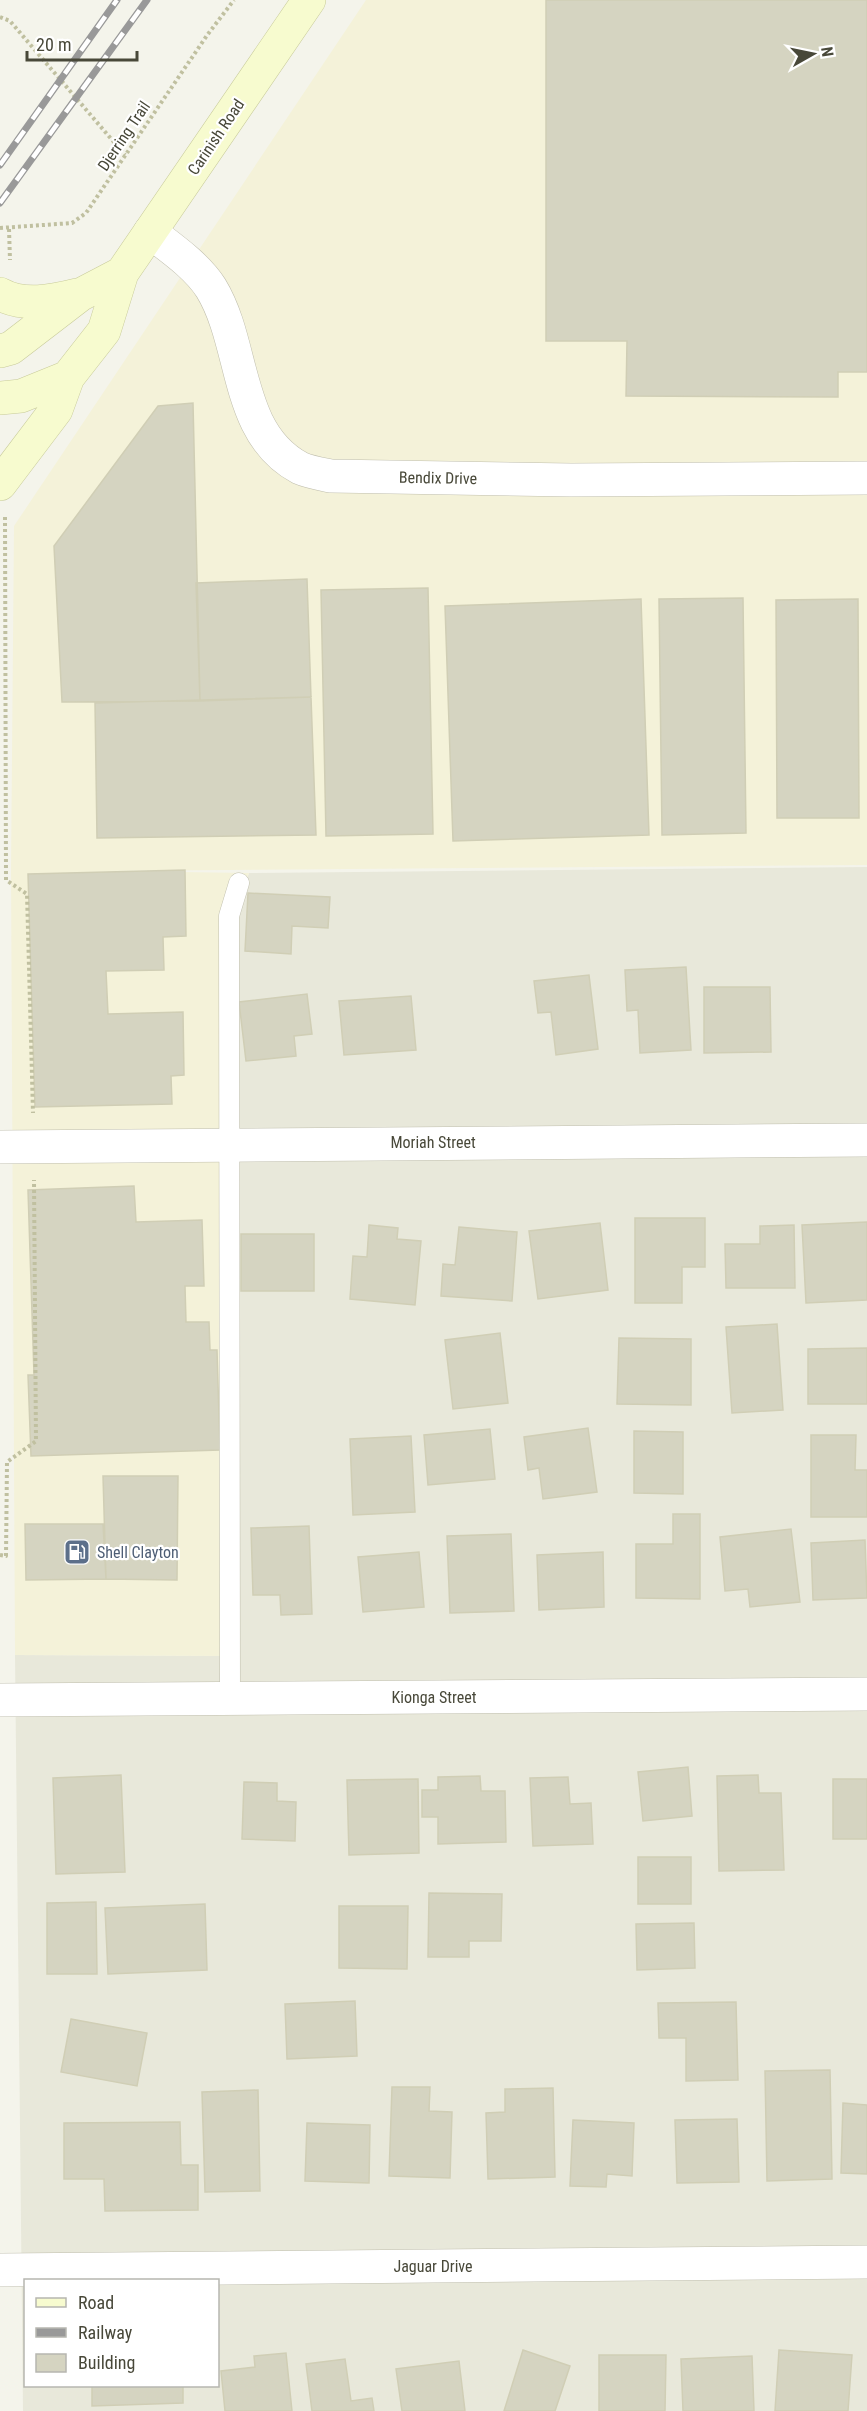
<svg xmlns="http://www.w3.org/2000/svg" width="867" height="2411" viewBox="0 0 867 2411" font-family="'Roboto Condensed',sans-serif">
<rect width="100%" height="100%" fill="#f4f4eb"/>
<path fill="#e8e8da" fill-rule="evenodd" d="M867,867V2411H23L15,1655L236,1656L229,929L249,873ZM26,2280H218V2386H26Z"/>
<path fill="#f4f2d9" d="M366,0H867V865L108,871L249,873L229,929L236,1656L15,1655L11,871L14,526Z"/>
<path fill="#d5d4c1" stroke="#d0ceb5" stroke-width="1.5" d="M546,0H867V372H838V397L626,396L627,341H546Z
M193,403L200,701L62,702L54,546L158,406Z
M307,579L311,697L200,701L196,583Z
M428,588L433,834L326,836L321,590Z
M743,598L746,833L662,835L659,599Z
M641,599L649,835L453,841L445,606Z
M858,599L859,818H777L776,600Z
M311,697L316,835L97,838L95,703Z
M185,870L186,936L163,937L164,970L106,971L108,1014L183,1012L184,1075L171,1076L172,1104L35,1107L28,874Z
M248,893L330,897L328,928L292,926L291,954L245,951Z
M686,967L691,1050L640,1053L638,1010L627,1011L625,970Z
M589,975L598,1049L556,1055L551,1012L538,1013L534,981Z
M704,987H770L771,1052L704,1053Z
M307,994L312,1034L294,1036L296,1056L246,1061L239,1002Z
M411,996L416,1050L344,1055L339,1001Z
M134,1186L136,1222L202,1220L204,1286H185L186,1322H209L210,1350H217L220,1450L31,1456L28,1375H34L28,1190Z
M635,1218H705V1267H682V1303H635Z
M867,1222V1300L806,1303L802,1225Z
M600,1223L608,1290L538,1299L529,1231Z
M369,1225L398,1228L397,1239L421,1241L415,1305L350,1299L353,1256L367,1257Z
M794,1225L795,1288H726L725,1244H760V1226Z
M459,1227L517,1232L512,1301L441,1296L443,1264L455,1265Z
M241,1234H314V1291H241Z
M777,1324L783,1410L732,1413L726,1327Z
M500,1333L508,1403L453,1409L445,1340Z
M619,1338L691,1339V1405L617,1404Z
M867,1348V1404H808V1349Z
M588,1428L597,1492L543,1499L539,1468L528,1470L524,1437Z
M490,1429L495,1479L428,1485L424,1435Z
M634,1431L683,1432V1494L634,1493Z
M811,1435H856L855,1470H867V1517H811Z
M411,1436L415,1512L353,1515L350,1439Z
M103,1476H178L177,1580L106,1579Z
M673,1514H700V1599L636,1598V1544H673Z
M25,1524H103L106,1579L26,1580Z
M309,1526L312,1614L281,1615L280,1595H253L251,1528Z
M791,1529L800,1602L750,1607L748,1589L725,1591L720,1537Z
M511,1534L514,1611L450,1613L447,1536Z
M865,1540L867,1598L813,1600L811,1543Z
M419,1552L424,1607L363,1612L358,1557Z
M603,1552L604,1607L539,1610L537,1555Z
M688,1767L692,1816L643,1821L638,1772Z
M121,1775L125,1872L56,1874L53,1778Z
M758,1775L759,1793H781L784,1870L719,1871L717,1776Z
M480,1776L481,1791H505L506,1842L438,1844V1817H422V1790H438V1777Z
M568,1777L570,1804L591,1803L593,1844L533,1846L530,1778Z
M418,1779L419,1853L349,1855L347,1780Z
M833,1779H867V1839H833Z
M244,1782L277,1783V1801L296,1802L295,1841L242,1839Z
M638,1857H691V1904H638Z
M429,1893L502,1894L501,1941H469V1957H428Z
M96,1902L97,1974H47V1903Z
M205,1904L207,1970L108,1974L105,1908Z
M339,1906H408L407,1969L339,1968Z
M694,1923L695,1968L637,1970L636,1924Z
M355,2001L357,2056L287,2059L285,2004Z
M736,2002L738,2080L686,2081V2038H659L658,2003Z
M71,2019L147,2033L137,2086L61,2072Z
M830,2070L832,2179L767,2181L765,2071Z
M392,2087H430L429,2111L452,2112L450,2178L389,2176Z
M553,2088L555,2177L488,2179L486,2113L505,2112V2089Z
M258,2090L260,2191L205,2192L202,2092Z
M843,2103L867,2105V2174L841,2173Z
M737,2119L739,2182L677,2183L675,2120Z
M573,2120L634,2123L632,2176L607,2174L606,2187L570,2186Z
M180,2122L181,2165H198V2210L105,2211L104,2179H64V2123Z
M307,2123L370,2125L369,2183L305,2181Z
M523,2350L570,2366L555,2411H504Z
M779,2350L852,2355L848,2411H775Z
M286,2353L292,2411H225L221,2371L255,2367L254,2356Z
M599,2355H666L665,2411H599Z
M752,2356L754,2411H683L681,2359Z
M345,2359L351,2401L372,2398L374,2411H312L306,2364Z
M459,2361L465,2411H402L396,2369Z
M92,2386H183V2403L92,2406Z"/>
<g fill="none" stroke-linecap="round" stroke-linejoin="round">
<g stroke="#c0bfae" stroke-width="21">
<path id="lane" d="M230,1699L229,916L239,883"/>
</g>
<g stroke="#c0bfae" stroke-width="34">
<path id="street" d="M150,232C171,248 197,266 211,288C246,345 234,433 300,468C309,472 321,474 331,476L571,480L867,478
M0,1147L867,1140
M0,1700L867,1694
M0,2270L867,2262"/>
</g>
<g stroke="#c8cb9a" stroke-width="34">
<path id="secondary" d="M0,294C23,307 53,301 77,295
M0,351L11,348L80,295L122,273
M0,398L21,396L68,377L104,331L122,273L309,0
M0,484L56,410L68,377"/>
</g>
<path stroke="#c0c0a0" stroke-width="4" stroke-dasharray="3 3" stroke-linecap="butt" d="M0,17L10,21L125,155
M0,228L72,223L86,213L208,34L234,0
M9,229L10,260
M5,517L6,880L27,894L33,1113
M0,1555L6,1556L7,1462L36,1441L34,1180"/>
<use href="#lane" stroke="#fff" stroke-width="20"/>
<use href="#street" stroke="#fff" stroke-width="33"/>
<use href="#secondary" stroke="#f7fbcf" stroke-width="33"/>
<g stroke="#999" stroke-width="7">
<path id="rail" d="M0,165L117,0
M0,203L147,0"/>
</g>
<use href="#rail" stroke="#fff" stroke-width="4.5" stroke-dasharray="14" stroke-linecap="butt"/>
</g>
<defs>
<g id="fuel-square" transform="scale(1.35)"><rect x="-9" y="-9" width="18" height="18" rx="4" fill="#5c6f8a" stroke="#fff"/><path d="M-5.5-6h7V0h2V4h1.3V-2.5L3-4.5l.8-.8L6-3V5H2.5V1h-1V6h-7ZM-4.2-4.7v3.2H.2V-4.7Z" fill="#fff"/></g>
</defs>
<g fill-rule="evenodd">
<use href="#fuel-square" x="77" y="1552"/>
</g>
<g text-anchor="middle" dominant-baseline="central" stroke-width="4.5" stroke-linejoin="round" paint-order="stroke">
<g font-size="16" fill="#484839" stroke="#fff">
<text transform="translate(124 136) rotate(-56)">Djerring Trail</text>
<text transform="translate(216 137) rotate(-56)">Carinish Road</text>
<text transform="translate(438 478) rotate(1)">Bendix Drive</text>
<text x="433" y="1142">Moriah Street</text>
<text x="434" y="1697">Kionga Street</text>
<text x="433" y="2266">Jaguar Drive</text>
</g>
<g font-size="16" fill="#4e5e75" stroke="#fff" text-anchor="start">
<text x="97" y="1552">Shell Clayton</text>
</g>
</g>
<rect x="24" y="2279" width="195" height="108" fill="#ffffff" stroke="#b6b6b0" stroke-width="1.5"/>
<rect x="36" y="2298" width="30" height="9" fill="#f7fbcf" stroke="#b6b6b0" stroke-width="1.5"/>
<text x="78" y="2309" font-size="18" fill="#484839">Road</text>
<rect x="36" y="2328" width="30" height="9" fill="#999999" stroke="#b6b6b0" stroke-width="1.5"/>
<text x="78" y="2339" font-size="18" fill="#484839">Railway</text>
<rect x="36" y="2354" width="30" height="18" fill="#d5d4c1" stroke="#b6b6b0" stroke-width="1.5"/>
<text x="78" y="2369" font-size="18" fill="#484839">Building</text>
<g transform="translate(813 54) rotate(81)" stroke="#ffffff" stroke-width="4.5" paint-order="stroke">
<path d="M0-4.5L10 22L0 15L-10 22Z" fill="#484839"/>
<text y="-9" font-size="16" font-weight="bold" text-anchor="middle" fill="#484839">N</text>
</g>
<path d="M27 51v9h110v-9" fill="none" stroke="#484839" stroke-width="3"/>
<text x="36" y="51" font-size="18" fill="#484839" stroke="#ffffff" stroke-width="4.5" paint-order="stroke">20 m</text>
</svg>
